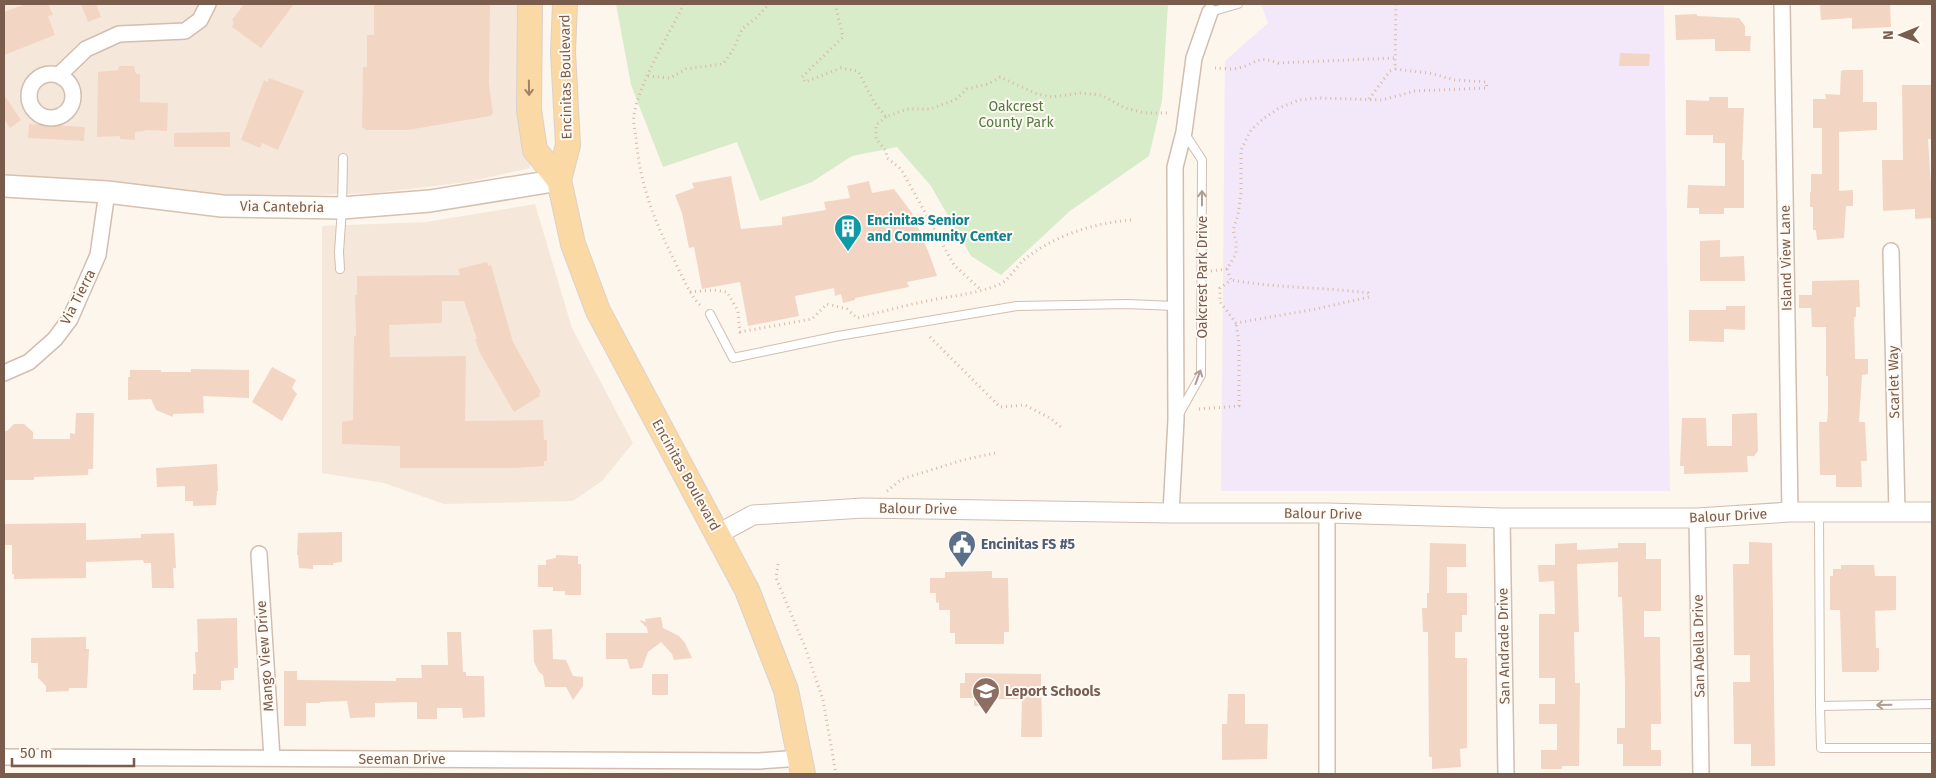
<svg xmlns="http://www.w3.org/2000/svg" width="1936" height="778" viewBox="0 0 1936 778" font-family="'Fira Sans',sans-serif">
<rect width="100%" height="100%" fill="#fdf6ec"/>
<path fill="#f5e8da" d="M4,4H524L521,100L530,168L468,182L376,193L313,195L218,194L4,179Z
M535,204L572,328L633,443L602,481L573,501L444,504L384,483L322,473V226L426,222Z"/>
<path fill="#f3e8fa" d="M1261,4H1664L1670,491H1221L1225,61L1268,23Z"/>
<path fill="#d8ecc9" d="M616,4H1168L1162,101L1149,156L1070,211L1001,275L971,256L931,186L897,147L852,156L812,182L760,201L737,142L663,167L631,85Z"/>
<path fill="#f3d5c3" d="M26,4H48L53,15L48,16L55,35L4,55V12Z
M81,4H96L101,17L88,22Z
M244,4H294L261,48L232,27L234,22L232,20Z
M374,4H490L489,84L493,113L490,116L408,130H366L362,127L363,67H367V35H374Z
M1820,4H1890L1891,27L1852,29V18L1821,20Z
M1697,14V16L1739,18L1745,26V36H1751L1750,51H1715V39L1676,40L1675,15Z
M1620,53L1650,54L1649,66H1619Z
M119,66H134L136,74H140V102L168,103L167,131L145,130V131L135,132V140L120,139V136L97,137L98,72L118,70Z
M1844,70H1863V102H1877V130L1839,132V191L1853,190V206H1846L1844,238L1817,240L1816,230H1813V207H1810V192H1811V174H1822V128H1813V99H1826L1825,94L1840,95L1841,71Z
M269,78L304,91L278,150L262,143L260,148L241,140L264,80L268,82Z
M1902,85H1932V139H1928L1931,184H1932V218L1915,219V209L1883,211L1882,160H1903Z
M4,95L21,120L10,128L4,119Z
M1709,97H1728V108H1744L1742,160H1744V208H1724V214H1699V208H1687L1688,185L1725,186V143H1713V135H1686V100L1709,101Z
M29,124L85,127L84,141L28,138Z
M230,132V147H174V133Z
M731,176L741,229L782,225V217L826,210L824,202L850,198L847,186L869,181L872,193L894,189L912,213L930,256L937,276L907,282L909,287L855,298V300L843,303L841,294L835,296L834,288L795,296L799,316L748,326L740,282L702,289L694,247L689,248L682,213L675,195L694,188L692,183Z
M1720,240V257L1744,256L1745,281H1700V241Z
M487,262L488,266L491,265L513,342L541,392L539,393L540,396L514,412L480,353L475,339H477L464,301H442V322L441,323L389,325L390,357L466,356L465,421L543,420L544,440H547V461H544V466L514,468H400V446L342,444V422L353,420L354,336H356L355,295H357V276L460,275L458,269Z
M1859,280L1860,307H1856V317H1854L1855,359H1868V374L1862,375L1859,422H1865L1867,461H1861L1862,487H1836V475H1820L1819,422H1827L1828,410V376H1826V327H1812L1811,308H1799V295H1812V281Z
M1726,306H1745V330L1724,329V342L1689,341V310H1726Z
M272,367L296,380L292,388L297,394L282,421L252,402Z
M191,369L249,370V398L203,396L204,413L173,414V417L156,410L151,399L128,400V377H130V370H161V372H191Z
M76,413H94L93,469H88V475L34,477V480H4V431H7L14,424H24L33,432V439H70V433L75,434Z
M1757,413L1758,451L1754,456H1747L1748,472L1684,474V466H1680L1682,418H1706L1707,446H1732V414Z
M217,464L218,491H217L216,505L193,506V501H185V486L157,487L156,468Z
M86,523V540L141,538V534L174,533L176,568H173L174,588H152L151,563H144L143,560L86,562V578L14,579V574H12V545H4V524Z
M342,532V562L333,563V565H313V569L299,568L298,555H297L298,533Z
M1749,542L1772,543L1775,766H1751V744H1734L1733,682H1750V655H1734L1733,564H1749Z
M1430,543L1466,544V567H1447V593H1467V615H1462V632H1455V658H1467V748L1460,749L1461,767L1432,769V757H1429L1428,632H1423L1422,608H1427V593H1429Z
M1577,543V550L1618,548V543H1646V559H1661V611H1644V637H1660L1661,724H1651V750H1661V766H1623V744H1617V728H1625V683L1622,597H1618V562L1577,564L1579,632H1574L1575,683H1580L1579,766H1562V769H1541V750H1557V724H1539V704H1555V678H1539V614H1555L1554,581L1539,582L1538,565H1555V544Z
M556,555L578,556V564H581V595H565V591H553V587H538V565H546V560L556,558Z
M1841,565H1874L1875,576H1896V610L1875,611L1876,648H1879V670H1877V672H1842L1840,610H1830V576H1833V569H1841Z
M992,571V578H1008L1009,632H1004V644H955V633H950V610H939V602L936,603V593H930V578H945V572Z
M661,617L663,628L679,636L685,643L692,658L674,660L672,654L661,642L648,652L642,668L630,669L627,659H606V633H648L647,628L639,620L646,622L645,619Z
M237,618L238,668H234V680L221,681V690H193V674H196L195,652H198L197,619Z
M552,629L553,659L566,660L573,676L583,677V686L573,700L566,687H545L543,675L539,672L534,662L533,630Z
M447,632H461L463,672H466V676H484L485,717L463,718L462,708H437V719H417V702L375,703V717L350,718L347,701L320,702V703H306V726H284V671H297V680L396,681V678H422L421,665H448Z
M86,637V649H89L87,688H69V691L46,692V686L38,678V663H31V638Z
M965,673L1041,674L1042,737H1021L1022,699H994V706H974V698H960V683H965Z
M652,674H668V695H652Z
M1228,694H1245V724H1268L1267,759L1222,760V724H1227Z"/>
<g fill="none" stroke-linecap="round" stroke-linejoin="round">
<g stroke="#d1beb0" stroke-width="10">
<path id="service" d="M1210,12L1238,4
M340,269L339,252L342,208L343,158
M710,314L733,358L838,336L1017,306L1127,304L1174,306
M1179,414L1201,375L1202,160L1185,134
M1819,513L1820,706
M1932,704L1820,706L1821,748H1932"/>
</g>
<g stroke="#d1beb0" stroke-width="18">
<path id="minor" d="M1782,4L1790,512
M29 96a22 22 0 1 1 44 0a22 22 0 1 1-44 0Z
M59,75L86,49L119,34L185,31L200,20L208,4
M1891,251L1897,512
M4,373L29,362L55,339L70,319L98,255L107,192
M1171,513L1176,420L1175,167L1184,132L1194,58L1210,12
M1327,513V774
M1502,518L1506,774
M1697,518L1701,774
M259,554L272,758
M4,757L759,761L801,758"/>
</g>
<g stroke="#d1beb0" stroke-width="21">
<path id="tertiary" d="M718,534L753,515L863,508L1171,513H1327L1502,518H1697L1790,512H1932"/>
</g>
<g stroke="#d6c0b0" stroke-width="24">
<path id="secondary" d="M4,186L107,192L222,206L342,208L430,201L559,180"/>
</g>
<g stroke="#dad1cd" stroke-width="26">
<path id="primary" d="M530,4L529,110L535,150L559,180L573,244L598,311L747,590L786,690L803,774
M559,180L568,145L563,52L565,4"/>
</g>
<path stroke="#d9b8a5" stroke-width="3" stroke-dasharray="1 4" stroke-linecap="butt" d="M684,4C669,34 639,83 634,115C633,122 635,131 636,138C640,187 656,225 678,268C685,282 691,297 702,307
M835,4L843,37L802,77L805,82L841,68L858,71L874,102L886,117L907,109H930L955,100L967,89L988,84L1000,77L1037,94L1052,97L1080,93L1101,95L1125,108L1145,113H1168
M1215,68C1222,68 1232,70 1239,68C1257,63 1258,55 1278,63L1395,58
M648,76L670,78L686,69L723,64L733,50L742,29L757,17L769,4
M1369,99L1390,71L1395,69
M886,117L876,125V139L886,151L887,158L901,169L954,265L981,290
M1227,269L1231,280L1220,288V302L1236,323L1316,309L1369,297L1368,293C1322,287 1276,288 1231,280
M1211,271L1227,269L1236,254V242L1233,230L1238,215L1241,193V150L1251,130L1263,119L1279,108L1299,100L1318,98L1382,100L1415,91L1487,88L1486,82L1455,80L1429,73L1395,69L1396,4
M690,292L713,290L727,292L738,311L740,332L812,319L827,304L847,309L857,318C880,312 903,306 927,301C951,296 975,294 998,285C1009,281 1016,266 1025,259C1055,235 1094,223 1131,220
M930,337L1000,407L1025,405L1050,418L1061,427
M1199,409L1239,406V343L1236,323
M887,491L902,479L963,460L995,453
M778,564L776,578L805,647L823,700L836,774"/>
<use href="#service" stroke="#fff" stroke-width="8"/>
<use href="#minor" stroke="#fff" stroke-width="15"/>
<use href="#tertiary" stroke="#fff" stroke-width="19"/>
<use href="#secondary" stroke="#fff" stroke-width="21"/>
<use href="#primary" stroke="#fbd9a5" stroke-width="24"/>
</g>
<defs><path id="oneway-shaft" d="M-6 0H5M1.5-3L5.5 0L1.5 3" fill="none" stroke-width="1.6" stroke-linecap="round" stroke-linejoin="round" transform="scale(1.25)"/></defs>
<use stroke="#a18267" href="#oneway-shaft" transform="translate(529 88) rotate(89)"/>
<g stroke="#af9d94">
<use href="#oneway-shaft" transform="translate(1202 198) rotate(-90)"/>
<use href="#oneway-shaft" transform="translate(1198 377) rotate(-70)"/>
<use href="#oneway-shaft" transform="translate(1884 705) rotate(179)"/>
</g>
<defs>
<g id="building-pin" transform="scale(1.4375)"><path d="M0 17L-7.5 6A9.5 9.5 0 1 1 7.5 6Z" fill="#0f9aa8" stroke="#fffaf3"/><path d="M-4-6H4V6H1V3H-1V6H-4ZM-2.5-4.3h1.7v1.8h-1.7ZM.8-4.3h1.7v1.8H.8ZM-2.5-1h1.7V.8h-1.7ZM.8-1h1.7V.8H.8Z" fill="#fff"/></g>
<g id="civic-pin" transform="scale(1.4375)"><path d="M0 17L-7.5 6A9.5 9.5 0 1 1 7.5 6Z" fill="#5c6f8a" stroke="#fffaf3"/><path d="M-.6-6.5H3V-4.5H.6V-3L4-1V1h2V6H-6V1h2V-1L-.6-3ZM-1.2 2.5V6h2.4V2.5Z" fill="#fff"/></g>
<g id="school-pin" transform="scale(1.4375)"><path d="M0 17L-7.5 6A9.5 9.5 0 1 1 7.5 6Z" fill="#8d6e63" stroke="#fffaf3"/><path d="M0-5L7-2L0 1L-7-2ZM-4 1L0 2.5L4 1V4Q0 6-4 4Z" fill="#fff"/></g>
</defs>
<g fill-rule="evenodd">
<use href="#building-pin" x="848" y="228"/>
<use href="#civic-pin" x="962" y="544"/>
<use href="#school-pin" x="986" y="691"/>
</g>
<g text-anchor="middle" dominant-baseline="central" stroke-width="4" stroke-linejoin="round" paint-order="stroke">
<g font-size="14" fill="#7a5c4d" stroke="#fffaf3">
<text transform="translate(566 77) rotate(-91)">Encinitas Boulevard</text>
<text transform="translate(282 207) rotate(1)">Via Cantebria</text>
<text transform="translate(1786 258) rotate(-91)">Island View Lane</text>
<text transform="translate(1202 277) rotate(-90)">Oakcrest Park Drive</text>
<text transform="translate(78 297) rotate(-63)">Via Tierra</text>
<text transform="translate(1894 382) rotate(-91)">Scarlet Way</text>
<text transform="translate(686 475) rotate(61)">Encinitas Boulevard</text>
<text transform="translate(918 509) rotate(1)">Balour Drive</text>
<text transform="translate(1323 514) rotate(1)">Balour Drive</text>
<text transform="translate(1728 516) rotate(-3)">Balour Drive</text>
<text transform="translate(1504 646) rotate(-91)">San Andrade Drive</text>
<text transform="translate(1699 646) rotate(-91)">San Abella Drive</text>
<text transform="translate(265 656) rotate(-94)">Mango View Drive</text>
<text x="402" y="759">Seeman Drive</text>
</g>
<g font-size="14" fill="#537a41" stroke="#fffaf3">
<text x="1016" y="106">Oakcrest<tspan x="1016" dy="16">County Park</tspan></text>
</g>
<g font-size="14" font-weight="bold" fill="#0d838f" stroke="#fffaf3" text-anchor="start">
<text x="867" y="220">Encinitas Senior<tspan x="867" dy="16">and Community Center</tspan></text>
</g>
<g font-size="14" font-weight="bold" fill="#4e5e75" stroke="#fffaf3" text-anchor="start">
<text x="981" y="544">Encinitas FS #5</text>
</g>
<g font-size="14" font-weight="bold" fill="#785e54" stroke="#fffaf3" text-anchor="start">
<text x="1005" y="691">Leport Schools</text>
</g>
</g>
<rect width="1936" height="778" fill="none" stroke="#7a5c4d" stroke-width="10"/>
<g transform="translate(1901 35) rotate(269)" stroke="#fffaf3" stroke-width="4" paint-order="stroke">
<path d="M0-4L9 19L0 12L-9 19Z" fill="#7a5c4d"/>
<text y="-8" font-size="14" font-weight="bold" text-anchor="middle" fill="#7a5c4d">N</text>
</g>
<path d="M12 758v8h122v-8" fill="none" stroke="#7a5c4d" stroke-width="2.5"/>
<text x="20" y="758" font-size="15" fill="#7a5c4d" stroke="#fffaf3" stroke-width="4" paint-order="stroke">50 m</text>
</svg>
